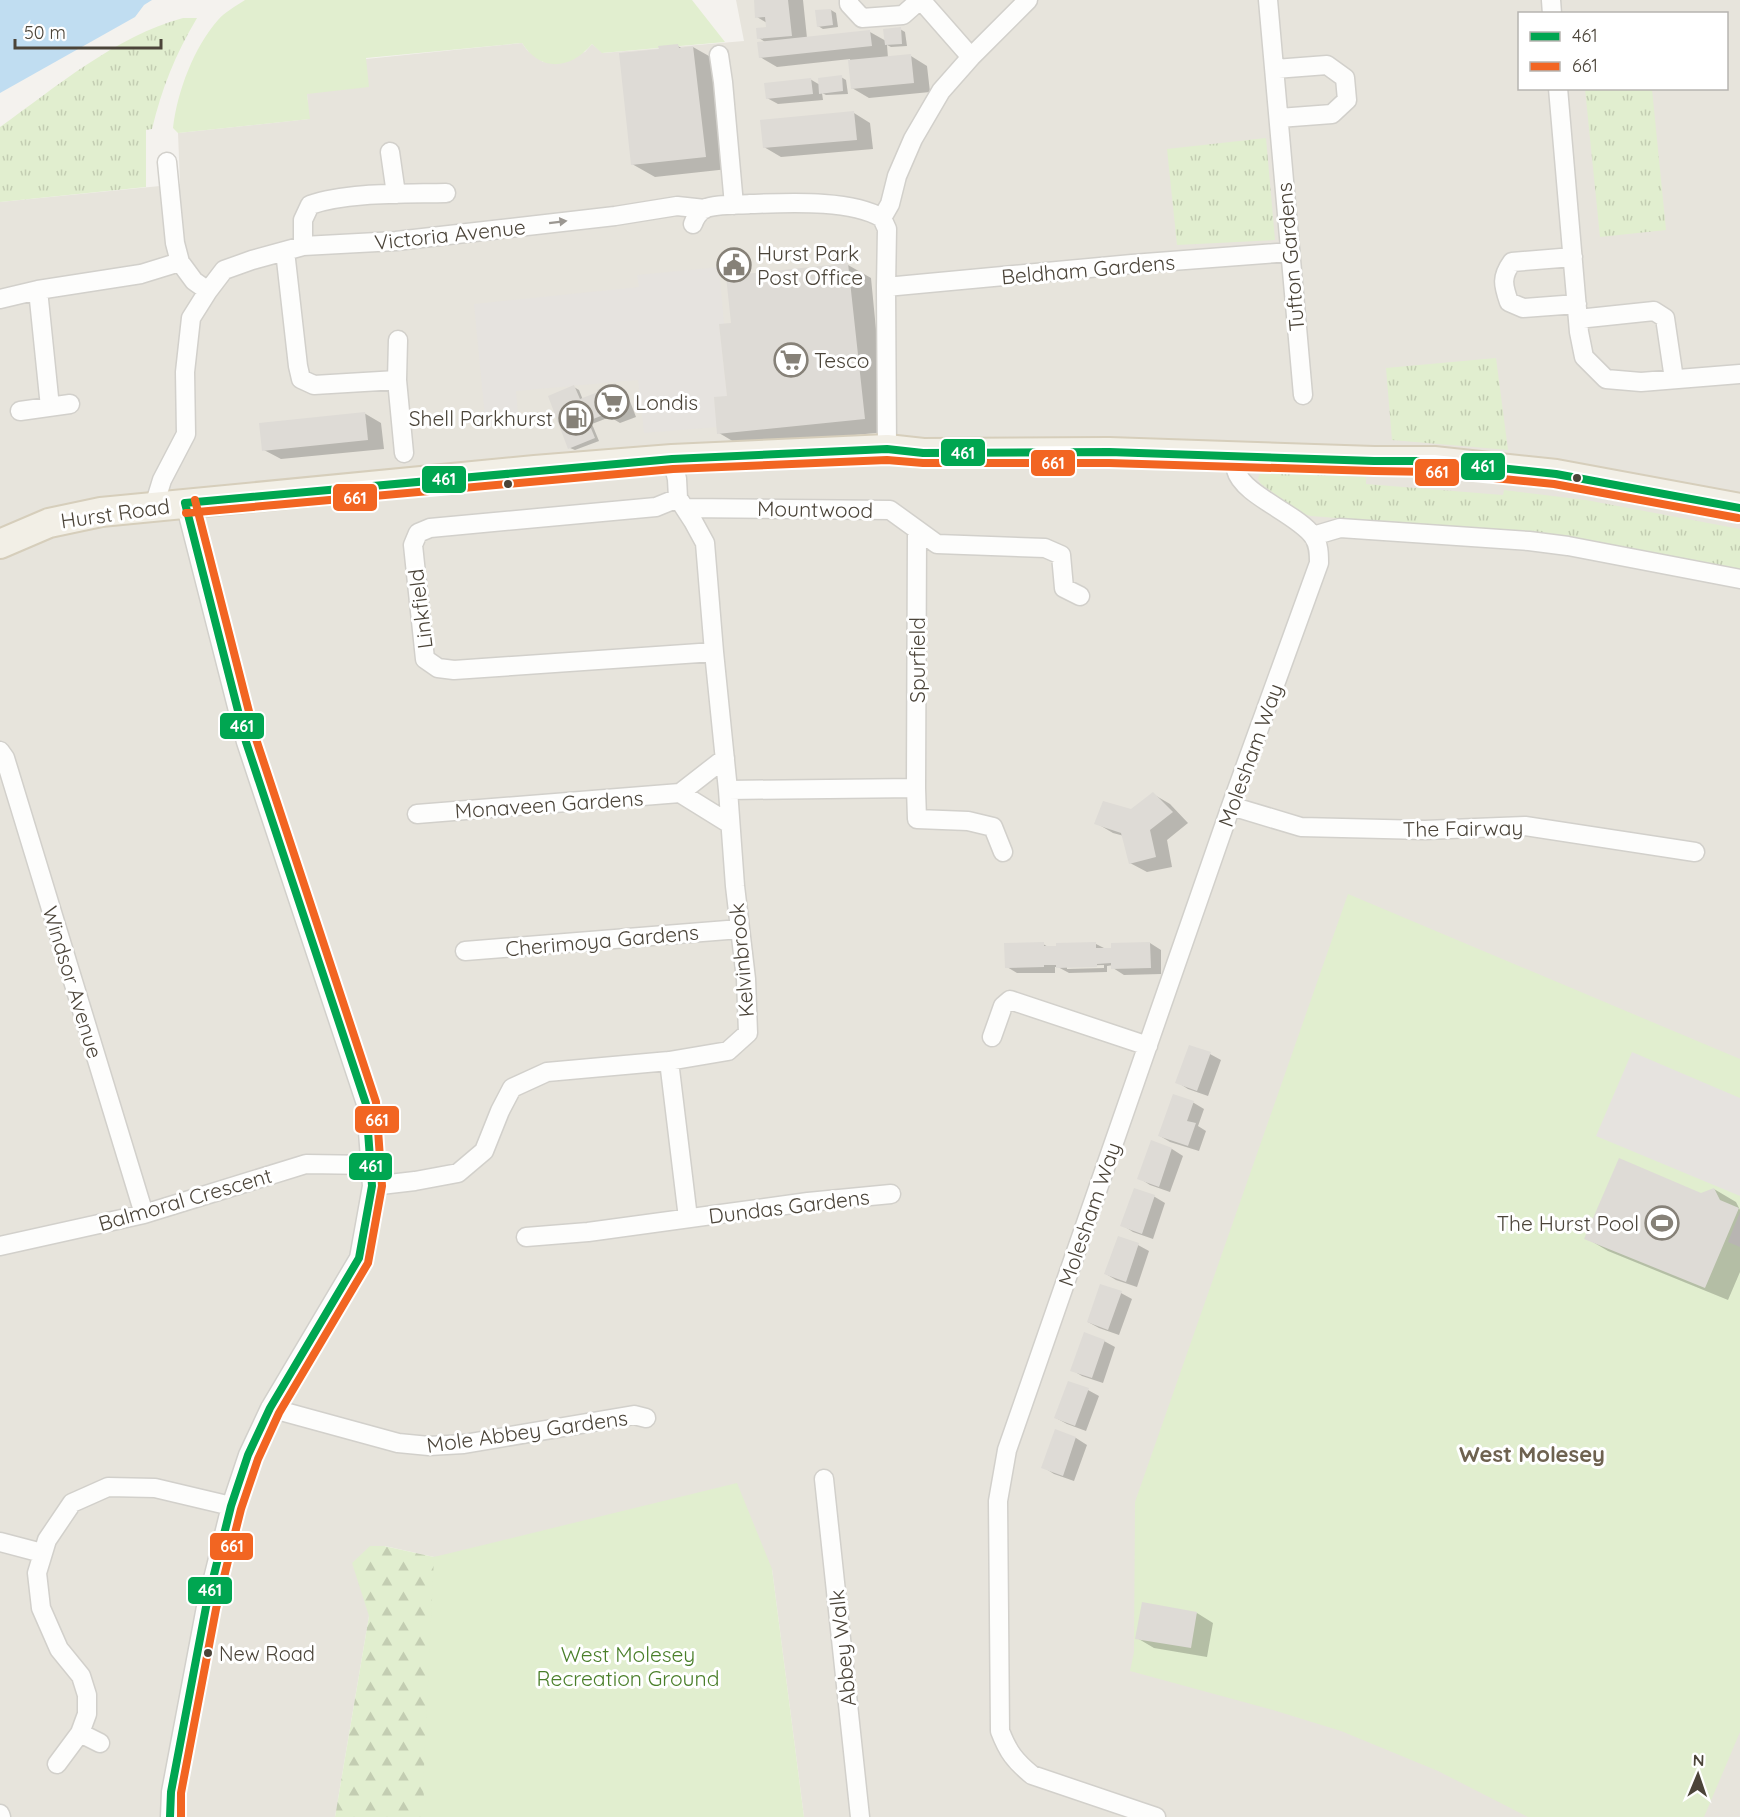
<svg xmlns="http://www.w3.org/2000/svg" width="1740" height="1817" viewBox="0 0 1740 1817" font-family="Quicksand,sans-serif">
<defs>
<pattern id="grass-tufts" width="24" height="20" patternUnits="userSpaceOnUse" patternTransform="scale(1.5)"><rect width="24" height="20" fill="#e1eecf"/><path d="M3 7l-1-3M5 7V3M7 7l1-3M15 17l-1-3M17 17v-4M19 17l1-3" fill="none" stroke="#c3cdb2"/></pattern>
<pattern id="forest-firs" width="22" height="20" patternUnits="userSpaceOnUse" patternTransform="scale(1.5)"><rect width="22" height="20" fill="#e1eecf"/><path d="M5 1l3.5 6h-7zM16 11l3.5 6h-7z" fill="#c3cdb2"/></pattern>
</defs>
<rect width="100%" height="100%" fill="#f4f2ee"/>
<path fill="#e7e4dc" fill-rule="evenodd" d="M736,0H1740V1817H804L772,1569L434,1557L385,1546L369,1616L335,1817H0V202L180,184L178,133L309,119L307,94L366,59L522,43L527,50L543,62L585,52L592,44L603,53L744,41ZM1520,14H1726V88H1520Z"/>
<path fill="url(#grass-tufts)" d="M183,18H197C175,55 162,88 152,129L146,130V187L0,202V127C56,87 116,36 183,18Z
M1585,89H1652L1666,230L1600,237Z
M1266,138L1275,240L1177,245L1167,149Z
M1496,358L1508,450L1392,440L1386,368Z
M1265,470L1366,477V484L1503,495L1504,490L1586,500L1740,529V570L1551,535L1311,516L1303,514L1261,484L1258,479L1260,473Z"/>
<path fill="url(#forest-firs)" d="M370,1546H384L434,1557L470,1550L447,1817H335L369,1616L352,1563Z"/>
<path fill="#e1eecf" d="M245,0H692L725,42L602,53L592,44C571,69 541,73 522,43L366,58L369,87L307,94L310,119L178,133L173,128C177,92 194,47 218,20C225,12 236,6 245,0Z
M1348,894L1740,1059V1732L1704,1817H1528L1438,1771L1341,1731L1273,1710L1130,1671L1134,1652L1135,1502Z
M737,1483L772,1569L804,1817H427L423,1789L434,1557Z"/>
<path fill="#e6e3df" d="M719,267L724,324L719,325L727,396L714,398L717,427L644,433L638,380L516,391L519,425L486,428L474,304L639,287L637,275Z
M1632,1052L1740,1098V1196L1596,1136Z
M1740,1212V1247L1728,1242Z"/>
<path fill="#c0ddf1" d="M0,0H152L144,5L135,17L0,93Z"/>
<path fill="#0003" fill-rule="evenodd" d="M755,0H803L807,38L870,32L886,41L900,29L905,32L907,46L891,47L887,45L888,58L911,56L927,66L930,92L869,98L852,88L850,59L777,67L760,57L765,42L759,38L767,28V23L757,17Z
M831,10L836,13L838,27L823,29L818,26Z
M678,46L683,49L693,47L716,60L728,169L655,177L632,164Z
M841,77L846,80L848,94L826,95L822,93L823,100L778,104L767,98L810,79L820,85Z
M854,113L870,123L873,149L781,157L764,147Z
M848,265L871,278L886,432L741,446L719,433L728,398L733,324Z
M615,384L626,391L636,417L620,423L610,417L592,424L599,441L575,450L570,448L574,387L579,390L583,400Z
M364,413L381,423L384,449L281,459L264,450Z
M1153,794L1170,804L1188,823L1167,840L1172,867L1147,872L1130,863L1124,836L1113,833L1096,823L1131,811Z
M1150,943L1161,950V974L1124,975L1113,968V965L1107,966V972L1069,973L1058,967H1055V973H1017L1007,967L1043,944L1050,948L1096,944L1106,949ZM1104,965V968L1067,969V966Z
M1210,1054L1221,1060L1208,1096L1188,1089L1177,1082Z
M1173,1096L1194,1103L1204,1109L1198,1126L1206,1131L1199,1151L1170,1142L1160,1136Z
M1152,1142L1172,1149L1183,1156L1170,1192L1150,1185L1139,1178Z
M1714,1189L1736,1202L1740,1210V1272L1728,1300L1608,1251L1586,1238Z
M1135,1190L1155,1197L1165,1203L1153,1239L1133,1232L1122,1225Z
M1119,1238L1138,1245L1149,1251L1137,1287L1116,1280L1106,1274Z
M1121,1293L1132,1299L1119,1335L1099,1328L1088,1322Z
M1104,1341L1115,1347L1103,1383L1082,1376L1072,1370Z
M1088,1390L1099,1396L1086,1431L1067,1424L1056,1418Z
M1056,1431L1076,1438L1087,1445L1074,1481L1054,1474L1043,1467Z
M1197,1613L1213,1623L1207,1657L1154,1648L1137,1638Z"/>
<path fill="#dedbd6" d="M754,0H788L792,36L757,39L756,28L766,27L765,17L755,18Z
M831,9L833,25L817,27L815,10Z
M901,27L902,44L885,45L883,29Z
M870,30L872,46L759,58L757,42Z
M678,44L679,48L693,46L706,157L631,165L619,53L659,49L658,46Z
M911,54L914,83L851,89L848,60Z
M842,75L843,91L819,94L818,78Z
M811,78L813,94L766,99L764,83Z
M854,111L857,140L763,148L760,120Z
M848,263L865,419L717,434L714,397L727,396L719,324L731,323L726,276Z
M615,383L626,411L608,418L606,414L588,421L595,438L568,449L548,396L574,385L580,399L598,392L597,390Z
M365,412L368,440L262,451L259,423Z
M1153,792L1173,812L1150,830L1156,857L1129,864L1121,833L1094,824L1103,801L1131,809Z
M1044,942V946H1056V943L1096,942V948H1111V943L1150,942L1151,968L1111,969V963L1097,964V967L1056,968V965H1044V967L1005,968L1004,943Z
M1189,1045L1211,1052L1197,1091L1175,1083Z
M1173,1094L1194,1101L1187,1121L1196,1123L1188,1146L1158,1136Z
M1151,1140L1172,1148L1159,1187L1137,1179Z
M1619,1158L1701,1193L1714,1188L1720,1200L1739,1208L1705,1288L1584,1239Z
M1134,1188L1155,1195L1142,1234L1120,1226Z
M1118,1236L1139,1243L1126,1282L1104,1274Z
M1100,1284L1122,1291L1108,1330L1087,1322Z
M1084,1332L1105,1340L1092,1378L1070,1371Z
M1068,1381L1089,1388L1075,1426L1054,1418Z
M1055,1429L1076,1437L1063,1476L1041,1468Z
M1142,1602L1197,1612L1191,1648L1135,1639Z"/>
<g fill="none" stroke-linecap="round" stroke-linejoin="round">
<g stroke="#d2d0cb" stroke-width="21">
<path id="street" d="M849,0V4L862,18L903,15L920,0
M921,0L971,57
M1268,0L1303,395
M1551,0L1552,14
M719,55L723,82L734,205
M1275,69L1327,65L1345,78L1347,100L1332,114L1279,118
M1558,88L1579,332L1584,357L1606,379L1641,382L1740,374
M390,152L396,194
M167,162L175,243L180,262L194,281L208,291
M693,224C695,218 698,213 704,209C714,204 738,205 750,204C786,203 850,199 882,218
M303,246V220L310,205C347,192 405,194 446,193
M285,251L298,366L301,379L314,385L397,380
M1573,257L1512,262C1501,277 1503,285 1509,302L1523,308L1577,304
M886,287L1132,264L1290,252
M38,290L50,407
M0,299L38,290L141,274L180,262
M1578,319L1654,311L1665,318L1674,379
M398,340L397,380L404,453
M20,411L70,404
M887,449L886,287L887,229L882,218L890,204L897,176L913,139L941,91L971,57L1028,0
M678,498L656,507L430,528L418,533L413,545L425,659L438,668L454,670L714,652
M154,506L162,480L186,434L185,372L191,318L208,291L224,270L252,260L303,246L396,241L615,216L677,206L705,209
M685,508L890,510L937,544L1045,548L1061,555L1064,588L1080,596
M1313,536L1340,528L1529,541L1568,546L1740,579
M0,751L5,758L144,1214
M916,788L917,819L968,821L993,827L1003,852
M728,790L916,788L917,532
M680,793L730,824
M1231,806L1301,827L1425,830L1525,826L1695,852
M417,814L680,793L725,758
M465,951L740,929
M992,1037L1003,1006L1010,1000L1148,1046
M669,1061L688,1218
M372,1186L415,1181L458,1173L484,1151L500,1111L512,1088L547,1072L669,1061L728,1051L748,1033L746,979L735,886L728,790L714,652L705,543L693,521L678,498L677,479L672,459
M526,1237L588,1232L808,1202L891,1194
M0,1246L144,1214L306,1164L372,1165
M270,1408L398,1443L429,1446L464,1444L634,1415L646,1418
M824,1479L860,1817
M0,1542L42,1553
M80,1733L100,1743
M57,1764L80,1733L87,1714V1695L81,1676L59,1649L41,1608L37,1573L47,1540L72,1503L108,1487L155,1488L231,1506
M0,1814L1,1817
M170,1817L171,1792L206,1607L231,1506L248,1455L270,1408L359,1258L372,1186L366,1104L246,742L185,503
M1156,1817L1032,1775C1015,1761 1008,1752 1000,1731L998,1501L1007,1450L1231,806L1319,563C1319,554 1319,544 1313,536C1298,514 1242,495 1236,470C1235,466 1236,460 1236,456"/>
</g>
<g stroke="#d6cebb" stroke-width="32">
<path id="primary" d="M0,544L49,523L101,512L535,470L672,459L887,449L923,453L1109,452L1374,461H1434L1556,474L1740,508"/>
</g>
<use href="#street" stroke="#fdfdfc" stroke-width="18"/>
<use href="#primary" stroke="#f2efe6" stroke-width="28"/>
<g stroke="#fff" stroke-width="12">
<path id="bus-1" d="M185,503L672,459L887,449L923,453L1109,452L1374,461H1434L1556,474L1740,508
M170,1817L171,1792L206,1607L231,1506L248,1455L270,1408L359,1258L372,1186L366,1104L246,742L185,503"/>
</g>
<g stroke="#fff" stroke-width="12">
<path id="bus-2" d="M186,513L673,469L887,460L923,463H1109L1374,471L1433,472L1554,484L1738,518
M181,1817V1793L216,1609L241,1509L258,1459L279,1413L368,1263L382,1186L376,1102L256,739L195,500"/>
</g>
<use href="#bus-1" stroke="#00a651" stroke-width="8"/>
<use href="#bus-2" stroke="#f26522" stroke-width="8"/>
</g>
<defs><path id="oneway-solid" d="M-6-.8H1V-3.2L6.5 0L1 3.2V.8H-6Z" transform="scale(1.5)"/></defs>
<use fill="#9b9791" href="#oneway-solid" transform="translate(558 222) rotate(-7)"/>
<defs>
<g id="civic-ring" transform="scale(1.725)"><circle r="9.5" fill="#fff" stroke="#868178" stroke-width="1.5"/><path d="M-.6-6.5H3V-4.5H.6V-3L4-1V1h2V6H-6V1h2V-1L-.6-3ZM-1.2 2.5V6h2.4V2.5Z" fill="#868178"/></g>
<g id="supermarket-ring" transform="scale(1.725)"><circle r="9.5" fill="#fff" stroke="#868178" stroke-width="1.5"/><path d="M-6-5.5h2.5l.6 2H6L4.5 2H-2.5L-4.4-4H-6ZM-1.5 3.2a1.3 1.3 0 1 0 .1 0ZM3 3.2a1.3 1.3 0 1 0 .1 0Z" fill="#868178"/></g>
<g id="fuel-ring" transform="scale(1.725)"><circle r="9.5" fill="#fff" stroke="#868178" stroke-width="1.5"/><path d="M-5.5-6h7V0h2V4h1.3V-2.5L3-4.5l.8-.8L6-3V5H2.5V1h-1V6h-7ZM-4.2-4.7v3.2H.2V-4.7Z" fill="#868178"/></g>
<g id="stadium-ring" transform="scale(1.725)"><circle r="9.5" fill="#fff" stroke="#868178" stroke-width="1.5"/><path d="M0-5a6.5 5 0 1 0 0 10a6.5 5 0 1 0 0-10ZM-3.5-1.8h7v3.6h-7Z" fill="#868178"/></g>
</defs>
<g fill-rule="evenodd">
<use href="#civic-ring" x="734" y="265"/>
<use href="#supermarket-ring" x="791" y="360"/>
<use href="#supermarket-ring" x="612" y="402"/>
<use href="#fuel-ring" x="576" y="418"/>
<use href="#stadium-ring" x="1662" y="1223"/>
</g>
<g fill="#4b4439" stroke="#fff" stroke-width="2">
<circle cx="1577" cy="478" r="5"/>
<circle cx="508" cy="484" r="5"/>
<circle cx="208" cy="1653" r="5"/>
</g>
<g text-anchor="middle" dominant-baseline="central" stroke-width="6" stroke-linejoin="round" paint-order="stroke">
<g font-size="20" fill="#4b4439" stroke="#fff" text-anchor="start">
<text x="219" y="1653">New Road</text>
</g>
<g font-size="21" fill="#4b4439" stroke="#fff">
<text transform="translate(450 234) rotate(-6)">Victoria Avenue</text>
<text transform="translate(1290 257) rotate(-95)">Tufton Gardens</text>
<text transform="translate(1088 269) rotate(-5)">Beldham Gardens</text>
<text transform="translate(815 509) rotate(1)">Mountwood</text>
<text transform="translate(115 513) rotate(-8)">Hurst Road</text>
<text transform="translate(420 609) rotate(-97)">Linkfield</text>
<text transform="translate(917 660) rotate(-90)">Spurfield</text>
<text transform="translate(1250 755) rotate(-70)">Molesham Way</text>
<text transform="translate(549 804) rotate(-4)">Monaveen Gardens</text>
<text transform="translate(1463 828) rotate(-1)">The Fairway</text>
<text transform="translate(602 940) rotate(-5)">Cherimoya Gardens</text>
<text transform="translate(741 960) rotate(-95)">Kelvinbrook</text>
<text transform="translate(73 982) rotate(73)">Windsor Avenue</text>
<text transform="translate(185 1199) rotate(-16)">Balmoral Crescent</text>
<text transform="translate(789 1206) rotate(-7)">Dundas Gardens</text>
<text transform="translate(1089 1214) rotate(-71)">Molesham Way</text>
<text transform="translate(527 1431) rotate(-8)">Mole Abbey Gardens</text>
<text transform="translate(842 1648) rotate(-96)">Abbey Walk</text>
</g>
<g font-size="21" fill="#4b4439" stroke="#fff" text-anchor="start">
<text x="757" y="253">Hurst Park<tspan x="757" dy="24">Post Office</tspan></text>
<text x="814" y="360">Tesco</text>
<text x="635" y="402">Londis</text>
<text x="553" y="418" text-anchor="end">Shell Parkhurst</text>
<text x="1639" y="1223" text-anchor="end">The Hurst Pool</text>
</g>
<g font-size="21" fill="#4a7f2a" stroke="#fff">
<text x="628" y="1654">West Molesey<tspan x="628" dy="24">Recreation Ground</tspan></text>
</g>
<g font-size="22" font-weight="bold" fill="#6e6250" stroke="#fff">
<text x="1532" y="1454">West Molesey</text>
</g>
</g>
<g stroke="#fff" stroke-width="2">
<rect x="940" y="438" width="46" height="29" rx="6" fill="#00a651"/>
<rect x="1030" y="449" width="46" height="28" rx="6" fill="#f26522"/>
<rect x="1460" y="452" width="46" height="29" rx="6" fill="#00a651"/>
<rect x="1414" y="458" width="46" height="29" rx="6" fill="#f26522"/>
<rect x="421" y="465" width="46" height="29" rx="6" fill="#00a651"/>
<rect x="332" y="483" width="46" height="29" rx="6" fill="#f26522"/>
<rect x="219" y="712" width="46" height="28" rx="6" fill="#00a651"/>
<rect x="354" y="1105" width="46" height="29" rx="6" fill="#f26522"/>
<rect x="348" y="1152" width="45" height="29" rx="6" fill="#00a651"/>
<rect x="209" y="1532" width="45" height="29" rx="6" fill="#f26522"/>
<rect x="187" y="1576" width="46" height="29" rx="6" fill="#00a651"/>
</g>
<g font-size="16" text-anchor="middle" font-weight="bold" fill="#fff">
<text x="963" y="459">461</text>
<text x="1053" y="469">661</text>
<text x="1483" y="472">461</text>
<text x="1437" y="478">661</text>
<text x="444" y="485">461</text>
<text x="355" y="504">661</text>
<text x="242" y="732">461</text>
<text x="377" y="1126">661</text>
<text x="371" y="1172">461</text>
<text x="232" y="1552">661</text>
<text x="210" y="1596">461</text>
</g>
<rect x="1518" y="12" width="210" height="78" fill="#ffffff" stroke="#b7b4b0" stroke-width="1.5"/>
<rect x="1530" y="32" width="30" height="9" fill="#00a651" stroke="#b7b4b0" stroke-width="1.5"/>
<text x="1572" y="42" font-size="18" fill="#4b4439">461</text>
<rect x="1530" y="62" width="30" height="9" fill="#f26522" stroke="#b7b4b0" stroke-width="1.5"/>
<text x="1572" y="72" font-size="18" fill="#4b4439">661</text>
<g transform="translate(1698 1775) rotate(2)" stroke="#ffffff" stroke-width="4.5" paint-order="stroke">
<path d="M0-4.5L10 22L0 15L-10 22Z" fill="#4b4439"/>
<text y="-9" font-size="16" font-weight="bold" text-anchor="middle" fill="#4b4439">N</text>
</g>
<path d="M15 39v9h146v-9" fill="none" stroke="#4b4439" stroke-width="3"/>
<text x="24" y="39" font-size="18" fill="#4b4439" stroke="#ffffff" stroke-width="4.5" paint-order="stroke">50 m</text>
</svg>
